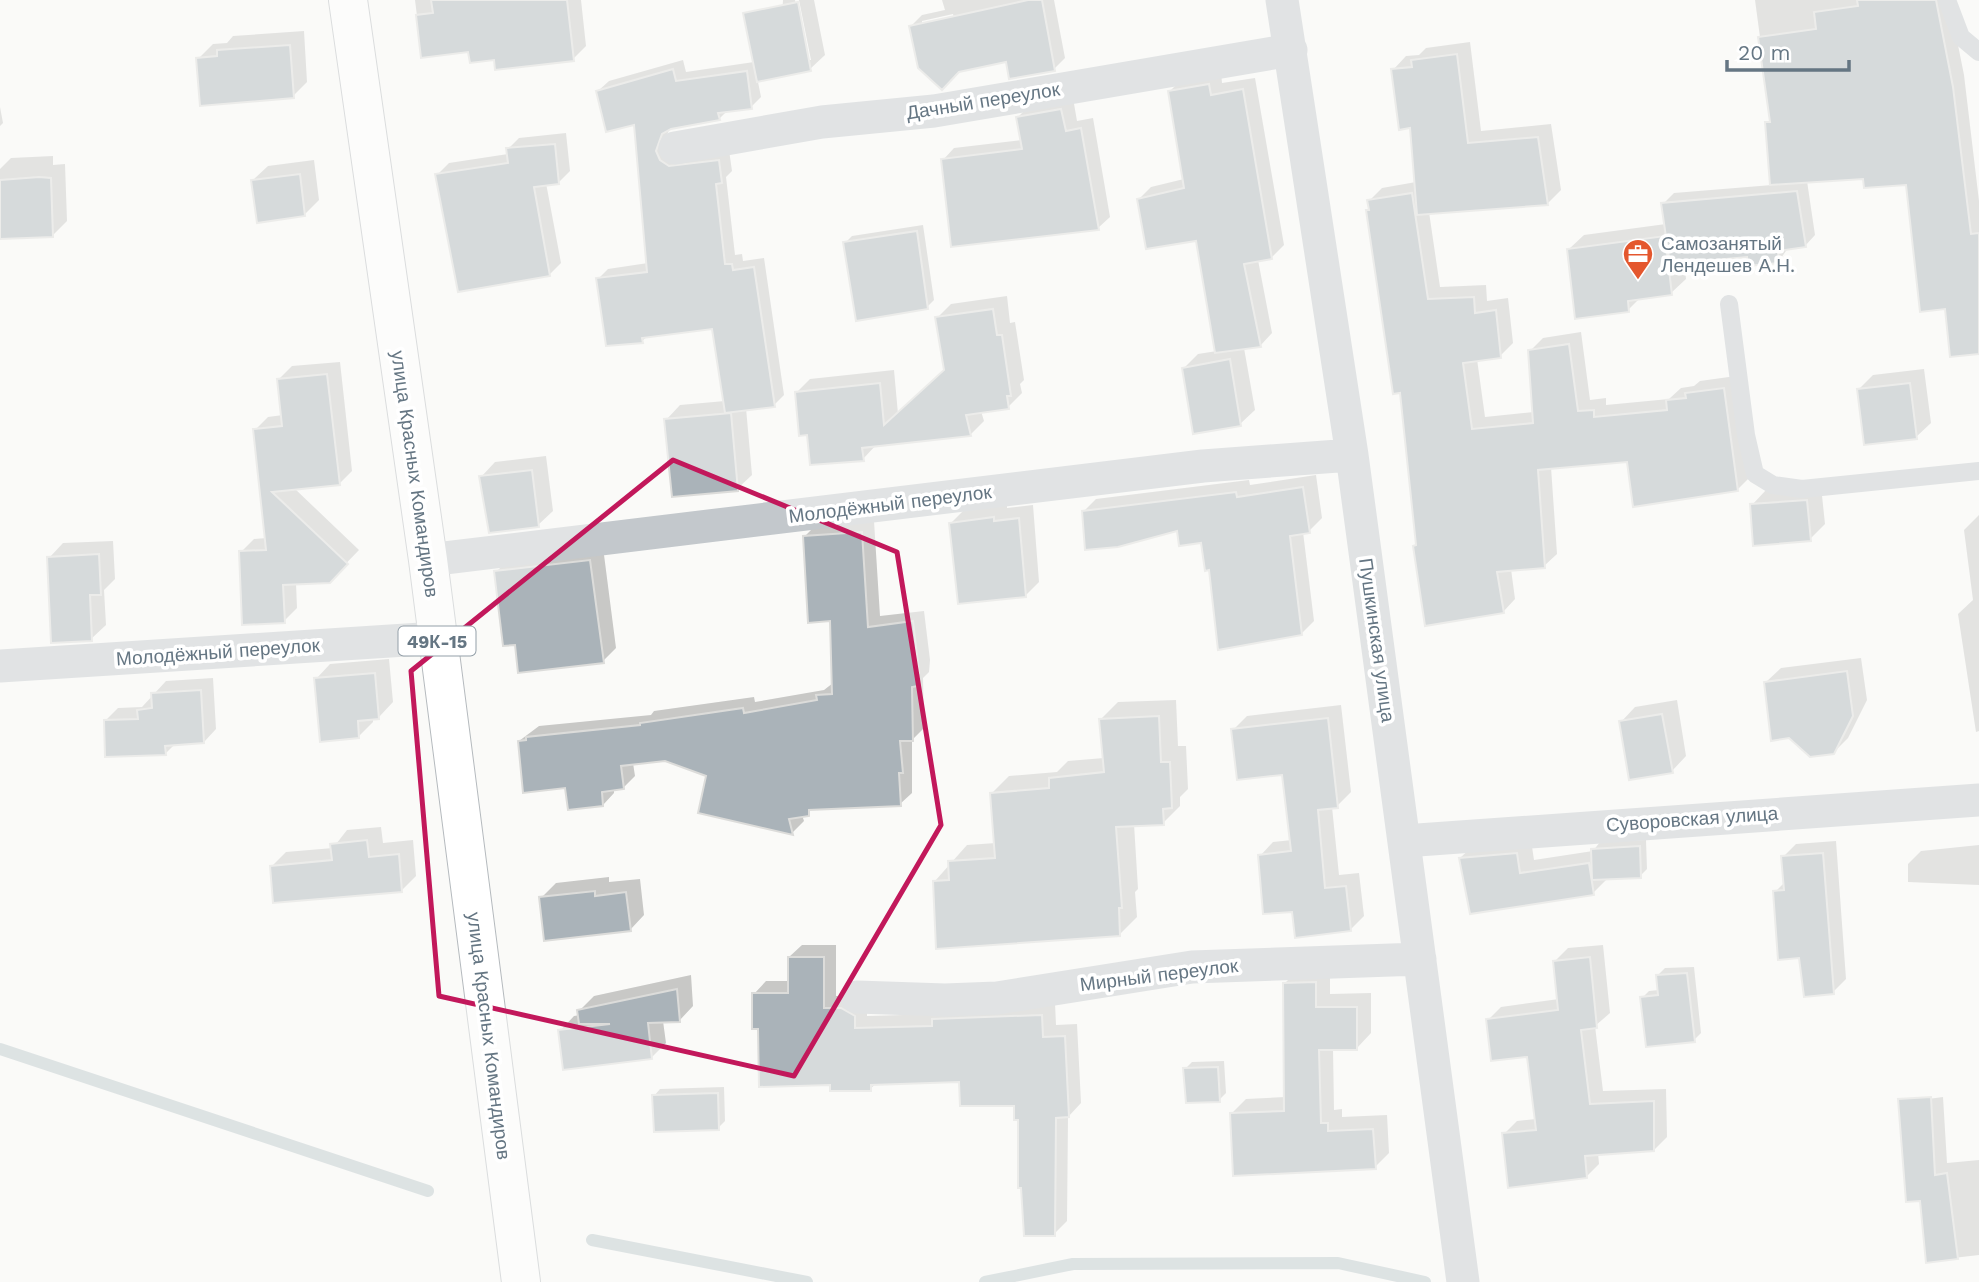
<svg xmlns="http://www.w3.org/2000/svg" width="1979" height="1282" viewBox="0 0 1979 1282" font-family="'Work Sans',sans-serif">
<rect width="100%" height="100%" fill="#fafaf8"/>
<path fill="#0003" fill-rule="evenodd" d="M415,0H581L586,46L573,59L495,58L470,50L422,56Z
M783,0H795L807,60H811L799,0H814L825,55L810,69L778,76Z
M942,0H1054L1065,58L1054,69L1007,60L959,70L911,26L922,15L945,10ZM953,14L954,18L922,25V21Z
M1755,0H1949L1964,75L1979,201V352L1947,307L1908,184L1865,177L1807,181L1815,235L1805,246L1788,248L1779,261L1749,255L1684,261L1686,279L1671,293L1641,297L1628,310L1569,249L1584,235L1666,224L1663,204L1674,193L1772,185L1767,123L1771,119Z
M304,31L307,82L293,96L198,59L213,44L227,43L233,36Z
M1470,42L1481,131L1551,124L1561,190L1547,204L1429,212L1440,287L1486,285L1487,301L1508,298L1513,343L1500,356L1477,359L1485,417L1534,412L1530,351L1543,338L1581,332L1590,400L1606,398V405L1669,399L1681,388L1694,386L1700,381L1736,376L1750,477L1737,490L1629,460L1551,467L1557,554L1544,566L1511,569L1515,599L1503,612L1415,546L1417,543L1402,391L1368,210L1369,201L1382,188L1416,182L1412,126L1393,70L1406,56L1419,55L1426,48Z
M683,60L686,72L754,62L761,97L751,107L728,110L719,119L670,128L665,139L729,150L732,171L726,177L735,255L742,254L743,261L764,258L784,395L774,405L746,408L752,475L737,489L666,420L680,405L725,401L714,328L648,336L642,341L598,279L608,269L648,263L635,123L598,91L609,81Z
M1221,72L1222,83L1255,78L1284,245L1272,257L1258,260L1272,333L1260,346L1244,348L1255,410L1240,424L1184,368L1198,354L1217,351L1198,239L1139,199L1151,187L1184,179L1170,91L1182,79Z
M1073,98L1077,121L1093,118L1110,217L1098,228L943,160L954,148L1022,140L1018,117L1029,106Z
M0,107L3,123L0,126Z
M566,133L570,171L559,182L546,183L561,263L550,274L437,175L449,163L508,154V149L519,138Z
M53,156V165L65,164L67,221L53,235L0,237V169L11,158Z
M314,160L319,200L304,215L253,180L268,166Z
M923,225L934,300L927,307L845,243L852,236Z
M1007,296L1010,323L1015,322L1024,380L1020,384L1022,393L1008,407L981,411L984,421L970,435L877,444L863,459L808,433L796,393L810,379L894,370L898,414L945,369L937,318L951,304Z
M340,362L352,471L339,484L294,488L359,550L329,581L296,583L297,608L284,621L241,552L254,539L267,538L255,430L268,417L283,415L279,379L292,366Z
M1924,369L1931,423L1916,437L1859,389L1873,375Z
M546,456L553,511L538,525L481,477L495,462Z
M1316,475L1322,518L1309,531L1303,532L1314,621L1301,634L1211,568L1202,541L1178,529L1084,511L1096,499L1249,480L1250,485Z
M1821,486L1825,524L1810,539L1752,505L1766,490Z
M1007,505V508L1033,505L1039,582L1025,596L950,524L964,510Z
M1979,515V731L1976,732L1958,614L1973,600L1964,530Z
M874,521L880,616L924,611L930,660L929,672L923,678L924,728L912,740V793L900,804L814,808L802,815L804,821L792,833L708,775L665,759L633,763L635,776L624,787L614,789V793L603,805L567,786L519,741L539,726L651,715L654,711L754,697L755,702L824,690L833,683L832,619L804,537L816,525Z
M113,541L115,579L104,590L106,625L91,639L49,558L63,543Z
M603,547L616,648L603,661L516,643L496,572L509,559Z
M1861,658L1867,700L1848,738L1833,753L1766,682L1781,668Z
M389,659L393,702L379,717L373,718V722L359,736L316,679L330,664Z
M213,678L216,729L204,742L175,744L165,754L105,721L118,708L142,707L166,681Z
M1176,700L1178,746H1186L1188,789L1180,797V806L1163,823L1134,824L1138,889L1135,892L1137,917L1120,934L935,881L967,845L996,843L992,793L1009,776L1057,772L1068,761L1104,758L1101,719L1118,702Z
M1677,700L1686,756L1672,771L1621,722L1635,707Z
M1341,705L1351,792L1337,806L1332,807L1339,875L1359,873L1364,916L1350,930L1294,910L1260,856L1273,842L1292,840L1283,773L1233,730L1247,716Z
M381,827L383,843L413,840L416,876L401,891L272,866L286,852L333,848L347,830Z
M1531,840L1534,860L1593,851L1600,842L1646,840L1647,869L1640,876L1607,879L1593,893L1460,858L1475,844Z
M1836,841L1846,979L1833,992L1801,956L1775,892L1785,882L1783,857L1796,844Z
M1979,845V885L1908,882V864L1921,851Z
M609,877V882L640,879L644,915L630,930L541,898L556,883Z
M802,945H836V996H855L867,1003V1016L939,1014L1055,1003L1056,1025L1077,1024L1081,1103L1068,1117L1067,1221L1054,1234L1015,1104L961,1081L877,1083L870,1089L832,1084L760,1027L754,994L766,981H790L789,957Z
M1603,945L1610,1013L1595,1026L1603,1091L1666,1089L1667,1137L1654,1150L1598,1153L1599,1164L1586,1177L1504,1134L1517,1121L1536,1119L1529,1055L1488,1020L1501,1007L1559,999L1555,961L1568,948Z
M1694,967L1701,1033L1694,1040L1642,998L1649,991L1659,990L1658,975L1665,968Z
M1330,968V994L1371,993V1033L1357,1048H1333L1334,1110L1342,1109V1117L1387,1115L1389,1153L1375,1167L1231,1114L1246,1099L1285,1097L1284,984L1299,969Z
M691,975L693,1006L679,1021H663L666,1043L651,1058L560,1031L574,1016L580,1015L579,1011L594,996Z
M1224,1061L1226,1093L1219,1100L1185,1069L1192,1062Z
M724,1087L725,1121L718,1128L654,1096L660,1089Z
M1943,1097L1947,1163L1979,1160V1255L1927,1261L1913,1101Z"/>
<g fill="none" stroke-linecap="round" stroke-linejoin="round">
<path stroke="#bbc7cb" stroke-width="12" d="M0,1049L428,1191
M592,1240L807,1282
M985,1282L1073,1264L1338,1263L1425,1282"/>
</g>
<path fill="#aab3b9" stroke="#dcdcda" stroke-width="2" d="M431,0H567L574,61L495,70L494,60L470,63L468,52L421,58L416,15L433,13Z
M1028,0H1042L1055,71L1009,79L1006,62L959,72L942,90L918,68L909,26Z
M1857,0H1936L1953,87L1971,234L1979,233V354L1950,357L1945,309L1920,312L1906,185L1864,188L1863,179L1770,185L1765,122H1770L1758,37L1816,29L1814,12L1858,6Z
M798,2L811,71L757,82L743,13Z
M290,45L294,98L200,106L196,58L217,56V50Z
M1457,54L1468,143L1538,137L1548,205L1417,215L1410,128L1399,130L1391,69L1412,67L1411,60Z
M673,69L676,81L747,71L752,109L718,113L720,120L671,129L662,134L656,151L660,160L669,166L719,160L722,183L716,184L725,264H732L733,270L754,267L775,407L725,413L712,329L642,338L643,343L606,346L596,278L647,272L634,125L606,132L596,91Z
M1209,84L1211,95L1243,89L1272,259L1244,264L1261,347L1215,353L1196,241L1146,249L1137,199L1184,188L1168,91Z
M1061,109L1066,131L1081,128L1099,230L951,247L941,159L1022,149L1016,117Z
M555,144L559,184L534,187L550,276L458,292L435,174L508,163L506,148Z
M300,174L305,216L257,223L251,180Z
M39,177L51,178L53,237L0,239V180Z
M1797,191L1806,247L1778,251L1779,263L1748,266L1747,257L1670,264L1661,203Z
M1412,193L1428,299L1474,297L1475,313L1496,310L1501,358L1463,363L1472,429L1533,423L1528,350L1569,344L1578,411L1594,410V417L1667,410L1666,400L1686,398L1685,393L1724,388L1738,491L1633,507L1627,462L1538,470L1545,568L1497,572L1504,613L1425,626L1413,546L1416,545L1400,393L1393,394L1366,210H1369L1367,200Z
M917,231L928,309L856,321L843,242Z
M1665,236L1672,295L1628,301L1629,312L1575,319L1567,249Z
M993,309L997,335H1002L1011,396H1007L1009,409L966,415L971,436L862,448L864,461L810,465L807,435L799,436L795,392L880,383L884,425L944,370L935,317Z
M1230,359L1241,426L1193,434L1182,368Z
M327,374L340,485L272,492L348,564L330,583L283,585L285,623L242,625L239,551L266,550L253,429L282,426L277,379Z
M1910,383L1917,439L1864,445L1857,389Z
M731,413L738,491L672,497L664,419Z
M532,470L539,527L489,533L479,476Z
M1303,487L1310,533L1290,536L1302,635L1218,650L1209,570L1205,571L1201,543L1179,546L1177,531L1118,547L1085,550L1082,511L1236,492L1237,497Z
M1807,500L1811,541L1753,546L1750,504Z
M994,517V521L1019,518L1026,597L958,604L949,523Z
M862,532L868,627L913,621L919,673H916L918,686L912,687L913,741H900L903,773H899L901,806L809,810V816L789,819L793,835L698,813L706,776L665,761L621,766L624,789L602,792L603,806L568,810L565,788L523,793L518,741L526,740V737L640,725V723L743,708L744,713L817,700L816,695L832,694L830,621L808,623L803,536Z
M99,554L101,595H90L92,641L51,643L47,557Z
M590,560L604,663L518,673L515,645L503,646L494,571Z
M1847,671L1853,716L1834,754L1810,757L1789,738L1771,741L1764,682Z
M375,673L379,719L358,721L359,738L320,742L314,678Z
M201,690L204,743L165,746L166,755L105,757L104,720L138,719L137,710L152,708L151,693Z
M1662,714L1673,773L1629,780L1619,721Z
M1159,716L1161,762H1170L1172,808L1163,809L1164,825L1116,827L1122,908H1119L1120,936L936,949L933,881L949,880L948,861L995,858L990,793L1049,788V778L1104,772L1099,719Z
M1328,718L1338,808L1318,810L1325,888L1346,886L1351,931L1295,938L1292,912L1263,914L1258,855L1291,851L1282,775L1237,780L1231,729Z
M367,840L369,857L399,854L402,892L273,903L270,866L332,860L330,844Z
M1640,846L1641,878L1592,880L1591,849Z
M1517,853L1520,873L1589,863L1594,895L1470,914L1459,858Z
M1823,853L1834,994L1804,997L1799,958L1778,960L1773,891L1784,890L1781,856Z
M595,891V896L626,892L631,931L544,941L539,897Z
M788,957H824V1008H841L855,1016V1028L932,1026V1019L1042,1015L1043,1037L1065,1036L1069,1117L1056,1118L1055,1236H1024L1021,1188H1018V1120H1014V1106H960L959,1082L871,1085V1091H830V1085L759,1087L758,1029H752V993H788Z
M1590,957L1597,1028L1581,1030L1590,1104L1654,1101V1151L1585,1156L1587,1178L1508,1188L1502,1133L1536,1130L1527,1057L1491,1061L1486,1019L1558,1010L1553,961Z
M1687,973L1695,1042L1646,1047L1640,997L1658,995L1656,975Z
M1316,982V1007H1357V1050H1319L1321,1123H1328V1131L1373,1129L1376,1169L1233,1176L1230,1113L1284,1111L1283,983Z
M677,989L680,1022L648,1023L652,1059L563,1070L558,1030L610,1024H579L577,1010Z
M1218,1067L1220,1102L1186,1103L1183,1068Z
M718,1093L719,1130L654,1132L652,1095Z
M1931,1097L1935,1175L1947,1173L1958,1259L1926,1263L1920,1201L1906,1202L1898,1099Z"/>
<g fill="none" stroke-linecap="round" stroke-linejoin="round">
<g stroke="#b5babe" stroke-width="40">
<path id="primary" d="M348,0L428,560L521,1282"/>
</g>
<path stroke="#c3c8cc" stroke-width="18" d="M1947,0L1961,37L1979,52
M1729,304L1746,435L1755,474L1773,485L1802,489L1979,471"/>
<path stroke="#c3c8cc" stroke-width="33" d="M1282,0L1352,455L1463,1282
M675,148L822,122L934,111L1291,50
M428,560L1203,466L1352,455
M0,666L437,638
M1404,841L1979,800
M857,997L945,1000L997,998L1192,967L1420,959"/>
<use href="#primary" stroke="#fff" stroke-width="38"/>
</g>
<path d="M0 0H1979V1282H0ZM673,460L897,552L941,825L794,1076L439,996L411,671Z" fill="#fafaf8" fill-opacity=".55" fill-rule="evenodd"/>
<path fill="none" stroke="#c2185b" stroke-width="5" stroke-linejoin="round" d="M673,460L897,552L941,825L794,1076L439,996L411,671Z"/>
<defs>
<g id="office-pin" transform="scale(1.575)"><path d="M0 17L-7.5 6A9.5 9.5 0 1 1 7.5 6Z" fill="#e4572e" stroke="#fff"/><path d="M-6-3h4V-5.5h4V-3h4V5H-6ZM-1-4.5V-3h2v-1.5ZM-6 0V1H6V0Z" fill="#fff"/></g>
</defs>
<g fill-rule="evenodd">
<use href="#office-pin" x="1638" y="254"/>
</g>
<g text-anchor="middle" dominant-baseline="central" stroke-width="7" stroke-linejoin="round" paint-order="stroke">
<rect fill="#fff" stroke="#939fa8" stroke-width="2" x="398.5" y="626.5" width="77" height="29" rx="5"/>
<g font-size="18" font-weight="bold" fill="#657683">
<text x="437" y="641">49К-15</text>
</g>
<g font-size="19" fill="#657683" stroke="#fff">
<text transform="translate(983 101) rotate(-9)">Дачный переулок</text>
<text transform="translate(415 474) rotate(82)">улица Красных Командиров</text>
<text transform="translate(890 504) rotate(-7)">Молодёжный переулок</text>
<text transform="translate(1377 640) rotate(82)">Пушкинская улица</text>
<text transform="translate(218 652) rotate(-4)">Молодёжный переулок</text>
<text transform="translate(1692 819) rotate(-4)">Суворовская улица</text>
<text transform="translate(1159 975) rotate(-7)">Мирный переулок</text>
<text transform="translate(489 1036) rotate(83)">улица Красных Командиров</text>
</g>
<g font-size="19" fill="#657683" stroke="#fff" text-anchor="start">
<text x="1661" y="243">Самозанятый<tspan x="1661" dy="22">Лендешев А.Н.</tspan></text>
</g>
</g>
<path d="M1727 60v10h122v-10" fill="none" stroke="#657683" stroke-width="3.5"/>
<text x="1738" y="60" font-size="21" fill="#657683" stroke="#ffffff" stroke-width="5" paint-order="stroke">20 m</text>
</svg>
